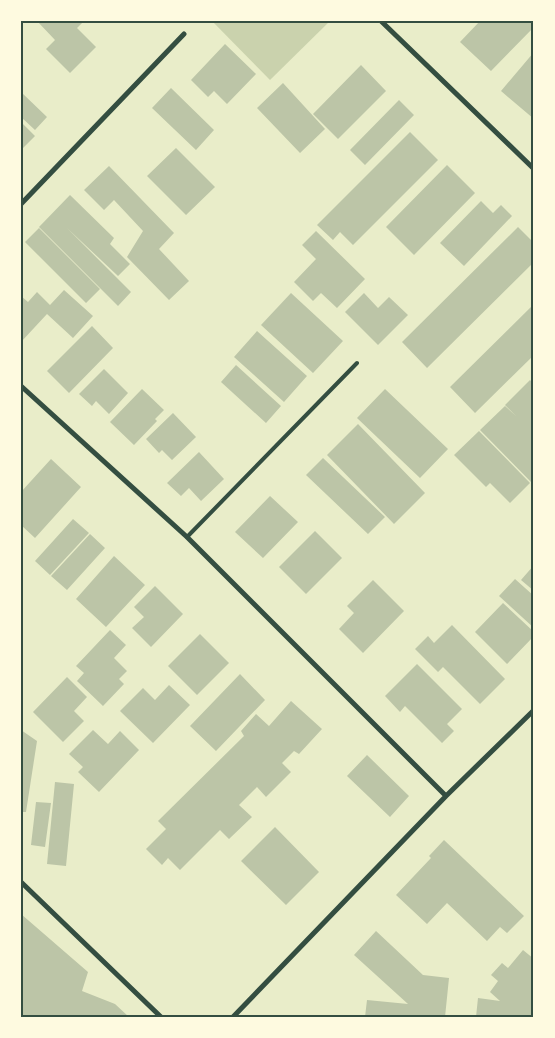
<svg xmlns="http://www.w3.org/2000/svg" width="555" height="1038" viewBox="0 0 555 1038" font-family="'PT Sans',sans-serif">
<rect width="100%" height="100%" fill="#e9edc9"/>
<path fill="#cad2ad" d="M212,21H330L270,80Z"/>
<path fill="#bcc5a7" d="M37,21H84L77,28L96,47L70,73L46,49L55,40Z
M480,21H534V27L491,71L460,42Z
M225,44L256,74L227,104L214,91L208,97L191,80Z
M534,52V119L501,91Z
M361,65L386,91L338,139L313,114Z
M283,83L325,129L300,153L257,108Z
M171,88L214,130L196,150L152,108Z
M21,92L47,117L35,130L21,117Z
M399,100L414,115L365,165L350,150Z
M21,122L35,136L21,150Z
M410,132L438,160L353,245L340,232L333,240L317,225Z
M176,148L215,187L186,215L147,176Z
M447,165L475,193L414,255L386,227Z
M109,166L174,233L159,249L189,281L169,300L127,257L143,231L114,200L104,210L84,190Z
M70,195L114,238L110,244L130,264L118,276L67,228L131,292L118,306L39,227Z
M481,201L493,213L501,205L512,216L464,266L440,243Z
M518,227L534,243V262L427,368L402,342Z
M39,228L100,289L86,303L25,242Z
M316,231L365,279L337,308L321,293L313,301L294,282L316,259L302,245Z
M64,290L93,316L73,338L47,314L21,342V296L28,302L37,292L50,305Z
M291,293L343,341L313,373L261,325Z
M364,293L378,308L389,297L408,315L378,345L345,312Z
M534,304V355L475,413L450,387Z
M92,326L113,348L69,393L47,371Z
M257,331L307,376L284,402L234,357Z
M236,365L281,406L266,423L221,382Z
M104,369L128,393L109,414L96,401L92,406L79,394Z
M530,380L534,384V440L532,442L534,443V480L531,482L480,430L505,406L516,416L505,405Z
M142,389L164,410L155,419L157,421L134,445L110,422Z
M385,389L448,449L420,478L357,418Z
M173,413L196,437L172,460L162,450L159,453L146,439Z
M358,424L425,493L394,524L327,455Z
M479,431L530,483L510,503L490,483L486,487L454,455Z
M199,452L224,479L201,501L189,488L181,496L167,483Z
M323,458L385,517L368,534L306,475Z
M51,459L81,487L35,538L21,525V492Z
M270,496L298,522L263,558L235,532Z
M73,519L89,533L50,575L35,561Z
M315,531L342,558L306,594L279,567Z
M90,534L105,548L67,590L51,576Z
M114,556L145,585L106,627L76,599Z
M534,565V591L521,580Z
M515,579L534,596V628L499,596Z
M373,580L404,611L363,653L339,629L354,613L347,606Z
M155,586L183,614L151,647L132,628L144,617L134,607Z
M503,603L534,632V636L507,664L475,632Z
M452,625L505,679L480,704L443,667L438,672L415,649L428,636L434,643Z
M110,630L126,645L114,658L127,671L119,679L124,684L103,706L77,681L84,673L76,666Z
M200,634L229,663L197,695L168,666Z
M417,664L462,709L447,724L454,731L442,743L405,706L400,712L385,696Z
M240,674L265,700L216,751L190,726Z
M67,677L87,697L74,711L84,721L63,742L33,712Z
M169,685L190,705L153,743L120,711L143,688L155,700Z
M291,701L322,729L299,754L294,751L282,763L291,772L266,797L257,787L239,805L252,817L229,839L220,830L180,870L168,858L162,865L146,849L166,829L158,821L244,736L241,731L256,714L269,726Z
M21,730L37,741L26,812H21Z
M93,730L108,744L120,731L139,750L99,792L78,772L83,767L69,754Z
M367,755L409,796L390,817L347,776Z
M55,782L74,784L66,866L47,864Z
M36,802L51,803L45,847L31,845Z
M275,827L319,872L286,905L241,861Z
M444,840L524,916L507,933L500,927L487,941L447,903L427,924L396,895L431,858L429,856Z
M21,914L88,972L82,991L115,1004L129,1017H21Z
M376,931L423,975L449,978L445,1017H365L367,1000L408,1004L354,955Z
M523,950L534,959V1017H476L478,998L500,1001L490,992L498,981L491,975L502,963L508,968Z"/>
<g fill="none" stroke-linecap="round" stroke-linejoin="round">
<path stroke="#344e41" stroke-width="4" d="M187,537L357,363"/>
<path stroke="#344e41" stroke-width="5" d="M381,21L534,169
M21,204L184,34
M21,386L187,537L446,796
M21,882L161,1017
M233,1017L446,796L534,710"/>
</g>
<rect width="555" height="1038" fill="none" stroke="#fefae0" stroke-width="45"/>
<rect x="22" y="22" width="510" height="994" fill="none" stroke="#344e41" stroke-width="2"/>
</svg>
